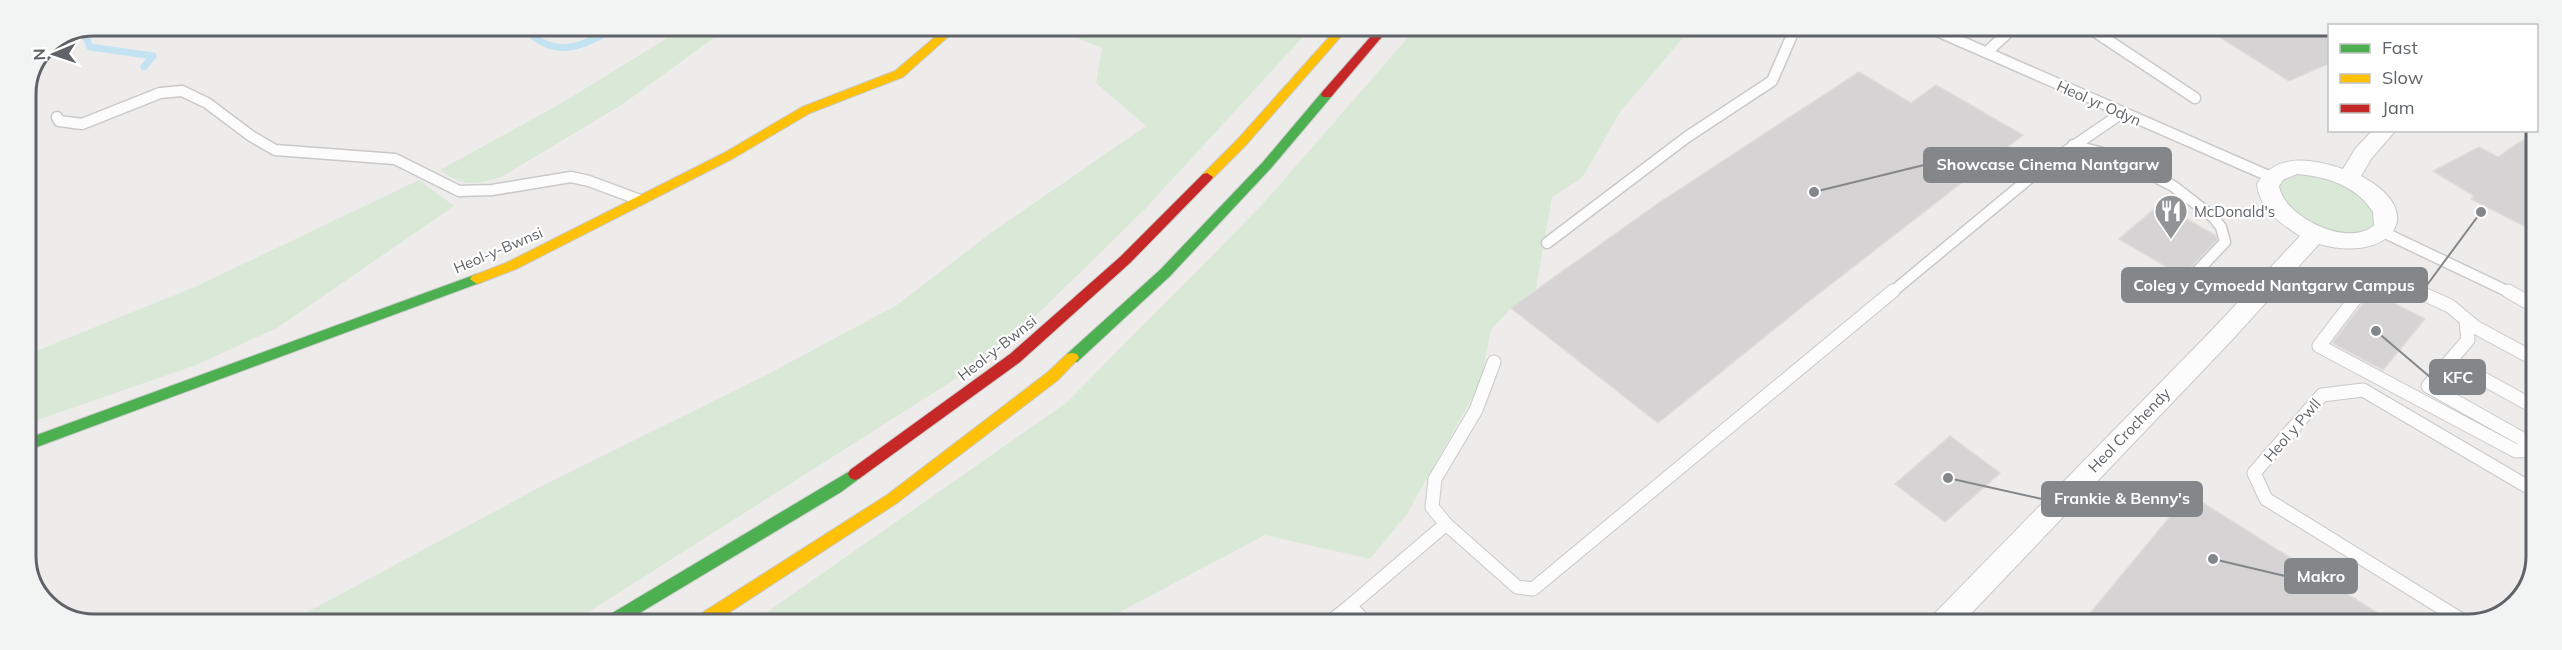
<svg xmlns="http://www.w3.org/2000/svg" width="2562" height="650" viewBox="0 0 2562 650" font-family="Mulish,sans-serif">
<rect width="100%" height="100%" fill="#eeecea"/>
<path fill="#dae8d7" d="M687,26H730L623,104L503,176C475,185 465,188 440,170L560,104Z
M1048,26H1313L1145,209L1001,350L579,618L568,623H287L540,487L772,372L897,305L992,232L1146,126L1096,83L1102,48Z
M1418,26H1693L1620,112L1582,178L1552,197L1536,289L1511,308L1491,330L1481,382L1407,514L1370,559L1265,535L1097,624H750L1066,403L1261,206Z
M2282,170L2330,172L2384,211L2372,239L2295,224L2271,177Z
M419,180L454,206L277,328L196,365L26,424V355L197,286Z"/>
<g fill="none" stroke-linecap="round" stroke-linejoin="round">
<path stroke="#c3e3f3" stroke-width="7" d="M523,26C555,63 583,45 620,26
M83,30L90,47L153,56L144,67"/>
</g>
<path fill="#d5d3d3" stroke="#dedcd9" stroke-width="1.5" d="M2204,27H2330V63L2289,81Z
M1859,72L1911,103L1936,85L2023,135L1808,302L1658,423L1511,308L1660,202Z
M2523,140L2536,147V232L2471,199L2474,196L2433,171L2479,147L2498,157Z
M2160,204L2215,235L2217,240L2185,273H2177L2119,239Z
M2378,295L2425,319L2383,370L2332,343L2368,297Z
M1950,436L2000,473L1945,522L1895,484Z
M2189,494L2395,624H2081Z"/>
<g fill="none" stroke-linecap="round" stroke-linejoin="round">
<g stroke="#c9c9c9" stroke-width="13">
<path id="lane-far1" d="M1928,27L2271,177
M2088,27L2195,98
M1987,52L2014,27
M57,117L59,121L82,124L160,93L182,91L207,103L251,136L275,150L395,159L459,191L492,190L571,177L589,181L640,200
M2073,145L2117,157L2173,186L2213,217L2221,227L2225,242L2188,281H2162
M2383,232L2511,293
M1547,243L1687,137L1772,81L1796,26
M1891,293L2043,167L2122,113
M2360,293L2362,290L2384,286L2421,293"/>
</g>
<g stroke="#c9c9c9" stroke-width="15">
<path id="lane" d="M2361,291L2319,346L2516,451L2535,450
M2417,291L2450,306L2475,327L2536,360
M2508,291L2536,307
M2466,321L2468,340L2428,386L2535,446
M2451,361L2536,408
M1446,524L1432,507L1435,479L1476,410L1494,362
M1327,624L1350,606
M1367,624L1350,606L1446,524L1517,587L1533,589L1893,291
M2468,624L2266,499L2254,473L2322,395L2363,390L2535,491"/>
</g>
<g stroke="#c9c9c9" stroke-width="2">
<path id="street" d="M2373,130H2396L2371,159L2361,176C2432,214 2388,264 2319,244L2231,341L1961,624H1929L1933,615L2213,329L2300,236C2280,223 2260,210 2257,184C2276,152 2312,159 2343,169L2355,149ZM2297,174C2326,176 2357,186 2373,212L2374,225C2349,249 2283,216 2279,186L2283,180Z"/>
</g>
<g stroke="#c8c9c9" stroke-width="2">
<path id="fast" d="M1327,90L1331,91L1333,94L1331,97L1271,168L1170,276L1077,362H1067L1065,358L1067,354L1160,270L1263,162L1323,91Z
M477,274L482,276L484,279L482,282L26,451V439Z
M855,468L860,470L862,474L860,478L841,492L623,623H602L604,618Z"/>
</g>
<g stroke="#c8c9c9" stroke-width="2">
<path id="slow" d="M948,26H960L903,77L810,113L732,159L516,269L477,284L470,279L472,276L506,263L724,153L802,107L895,71Z
M1339,26H1350L1245,146L1211,180H1203L1201,177L1203,174L1237,140Z
M1072,353L1077,354L1079,358L1058,380L897,503L713,623H692L694,618L887,495L1048,372L1067,354Z"/>
</g>
<g stroke="#c8c9c9" stroke-width="2">
<path id="jam" d="M1380,26H1391L1331,97H1323L1321,94L1323,91Z
M1207,173L1213,177L1211,180L1130,263L1020,362L860,478L855,480L850,478L848,474L850,470L1010,354L1120,257L1203,174Z"/>
</g>
<use href="#lane-far1" stroke="#fcfcfc" stroke-width="10"/>
<use href="#lane" stroke="#fcfcfc" stroke-width="13"/>
<use href="#street" fill="#fcfcfc" fill-rule="evenodd"/>
<use href="#fast" fill="#4caf50" fill-rule="evenodd"/>
<use href="#slow" fill="#ffc107" fill-rule="evenodd"/>
<use href="#jam" fill="#c62828" fill-rule="evenodd"/>
</g>
<defs>
<g id="restaurant-pin" transform="scale(1.725)"><path d="M0 17L-7.5 6A9.5 9.5 0 1 1 7.5 6Z" fill="#919395" stroke="#fff"/><path d="M-5-6h1v4h1v-4h1v4h1v-4h1v5L-1.5 .5V6h-2V.5L-5-1ZM5-6V6H3V1.5H1.5Q1.5-4 5-6Z" fill="#fff"/></g>
</defs>
<g fill-rule="evenodd">
<use href="#restaurant-pin" x="2171" y="211"/>
</g>
<g text-anchor="middle" dominant-baseline="central" stroke-width="4.5" stroke-linejoin="round" paint-order="stroke">
<g font-size="15" fill="#5f6367" stroke="#fff">
<text transform="translate(2099 103) rotate(24)">Heol yr Odyn</text>
<text transform="translate(498 250) rotate(-23)">Heol-y-Bwnsi</text>
<text transform="translate(997 348) rotate(-38)">Heol-y-Bwnsi</text>
<text transform="translate(2129 430) rotate(-46)">Heol Crochendy</text>
<text transform="translate(2292 430) rotate(-49)">Heol y Pwll</text>
</g>
<g font-size="15" fill="#5f6367" stroke="#fff" text-anchor="start">
<text x="2194" y="211">McDonald's</text>
</g>
</g>
<path d="M0 0H2562V650H0ZM94 36H2468A58 58 0 0 1 2526 94V556A58 58 0 0 1 2468 614H94A58 58 0 0 1 36 556V94A58 58 0 0 1 94 36Z" fill="#f2f3f3" fill-rule="evenodd"/>
<path fill="none" stroke="#5f6367" stroke-width="3" d="M94 36H2468A58 58 0 0 1 2526 94V556A58 58 0 0 1 2468 614H94A58 58 0 0 1 36 556V94A58 58 0 0 1 94 36Z"/>
<path fill="none" stroke="#84878a" stroke-width="2" d="M1814 192L1924 165M2481 212L2427 285M2376 331L2430 377M1948 478L2042 499M2213 559L2285 576"/>
<g fill="#84878a" stroke="#fff" stroke-width="2">
<circle cx="1814" cy="192" r="6"/>
<circle cx="2481" cy="212" r="6"/>
<circle cx="2376" cy="331" r="6"/>
<circle cx="1948" cy="478" r="6"/>
<circle cx="2213" cy="559" r="6"/>
</g>
<g fill="#84878a" stroke="#84878a" stroke-width="2">
<rect x="1924" y="148" width="247" height="34" rx="6"/>
<rect x="2122" y="268" width="305" height="34" rx="6"/>
<rect x="2430" y="360" width="55" height="34" rx="6"/>
<rect x="2042" y="482" width="160" height="34" rx="6"/>
<rect x="2285" y="559" width="72" height="34" rx="6"/>
</g>
<g font-size="16" text-anchor="middle" font-weight="bold" fill="#fff">
<text x="2048" y="170">Showcase Cinema Nantgarw</text>
<text x="2274" y="291">Coleg y Cymoedd Nantgarw Campus</text>
<text x="2458" y="383">KFC</text>
<text x="2122" y="504">Frankie &amp; Benny's</text>
<text x="2321" y="582">Makro</text>
</g>
<rect x="2328" y="24" width="210" height="108" fill="#ffffff" stroke="#bfc1c2" stroke-width="1.5"/>
<rect x="2340" y="44" width="30" height="9" fill="#4caf50" stroke="#bfc1c2" stroke-width="1.5"/>
<text x="2382" y="54" font-size="18" fill="#5f6367">Fast</text>
<rect x="2340" y="74" width="30" height="9" fill="#ffc107" stroke="#bfc1c2" stroke-width="1.5"/>
<text x="2382" y="84" font-size="18" fill="#5f6367">Slow</text>
<rect x="2340" y="104" width="30" height="9" fill="#c62828" stroke="#bfc1c2" stroke-width="1.5"/>
<text x="2382" y="114" font-size="18" fill="#5f6367">Jam</text>
<g transform="translate(54 54) rotate(268)" stroke="#ffffff" stroke-width="4.5" paint-order="stroke">
<path d="M0-4.5L10 22L0 15L-10 22Z" fill="#5f6367"/>
<text y="-9" font-size="16" font-weight="bold" text-anchor="middle" fill="#5f6367">N</text>
</g>
</svg>
